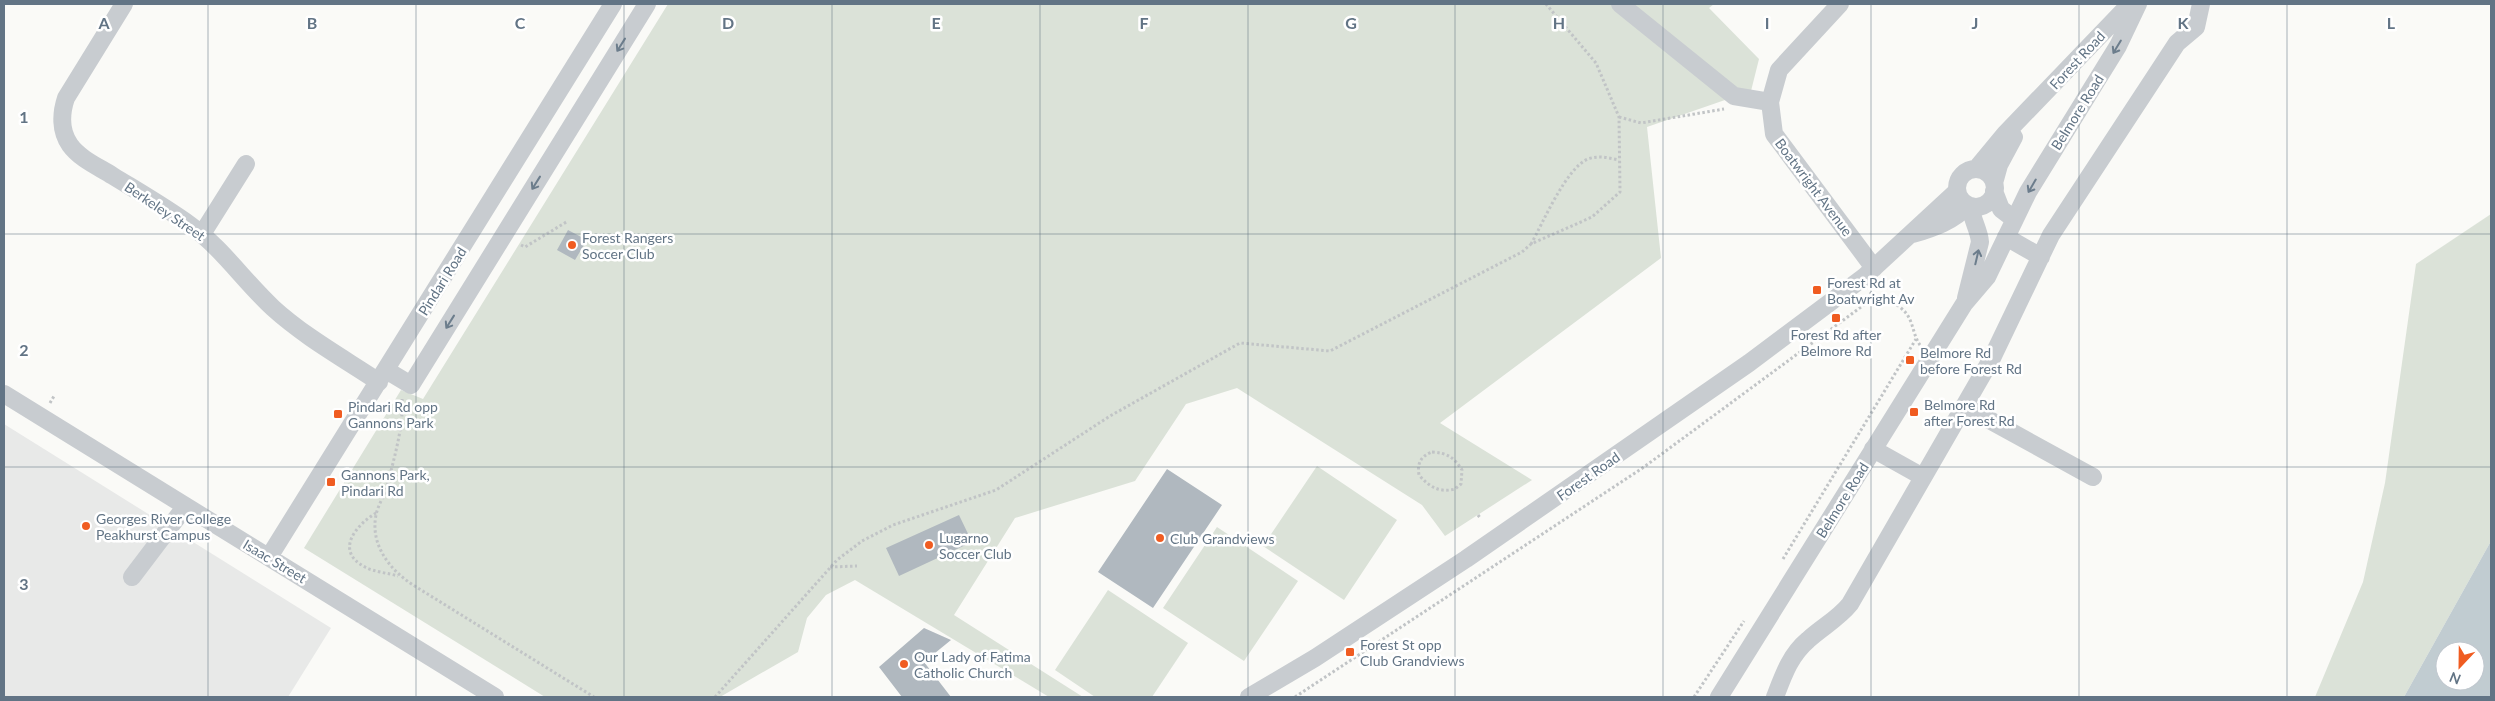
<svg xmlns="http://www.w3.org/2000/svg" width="2495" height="701" viewBox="0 0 2495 701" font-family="Lato,sans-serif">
<rect width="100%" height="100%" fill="#fafaf7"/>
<path fill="#e8e9e8" d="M4,424L331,628L288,697H4Z"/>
<path fill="#dbe2d8" d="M668,4H1714L1709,8L1759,59L1751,91L1647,127L1661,258L1440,423L1532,480L1445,536L1422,505L1237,388L1186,404L1135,481L1015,518L954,615L1083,697H1049L855,580L826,595L807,618L798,652L720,697H545L304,548L401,390L423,399Z
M2491,214V541L2404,697H2315L2363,582L2385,483L2416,264Z
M1317,466L1397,520L1344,600L1263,546Z
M1217,527L1298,581L1244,661L1163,608Z
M1108,590L1188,643L1152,697H1095L1055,670Z"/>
<path fill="#c1ccd1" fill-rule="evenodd" d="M2491,541V697H2404ZM2445,651H2475V681H2445Z"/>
<path fill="#b0b8bf" d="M568,230L587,240L575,260L557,250Z
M1167,469L1222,505L1153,608L1098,572Z
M959,515L972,542L899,576L886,548Z
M924,628L951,640L924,662L951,697H902L879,667Z"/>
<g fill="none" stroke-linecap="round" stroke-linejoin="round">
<path stroke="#c1c4c6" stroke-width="3" stroke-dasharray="2.5 2.5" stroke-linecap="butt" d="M1619,117L1641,123L1724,109
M1531,244C1543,223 1566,168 1588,159C1599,155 1609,158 1619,160
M521,245L525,247L568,221
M1870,292C1878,301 1893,300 1902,309C1914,319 1912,334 1920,345
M402,399C404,425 394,458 388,483C386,494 378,504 376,515C370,545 390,570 413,585L594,697
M50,403L54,396
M1432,452C1447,453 1454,457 1462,470L1461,484L1455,489C1440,493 1429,487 1419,475C1417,463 1421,456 1432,452Z
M376,513C356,525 334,551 365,567C374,572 388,573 398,576
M1478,515L1481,519
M1783,559L1916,339
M830,567L857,566
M715,697L837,560L862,541L893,525L996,490L1110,416L1240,343L1330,351L1522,252L1531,244L1592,217L1620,192L1619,117L1596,63L1546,4
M1295,697L1644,467L1876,296
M1694,697L1744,621"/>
<path stroke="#c8ccd0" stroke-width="18" d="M124,4L66,98C61,113 60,131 70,145C80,159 99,167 113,176C139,192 165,207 190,225C222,248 244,281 273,308C305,337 343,358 379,382
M1620,4L1734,96L1770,102
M1840,4L1779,70L1770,102L1774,134L1874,268
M1976,169L2005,134L2130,4
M1957 188a19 19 0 1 1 38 0a19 19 0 1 1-38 0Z
M1994,183L1999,165L2014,137
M1994,191L2001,209L2014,219
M202,234L246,164
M1913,234C1933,228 1954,221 1968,205
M2006,237L2041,257
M1966,298L1980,242C1979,229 1971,219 1971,206
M386,370L411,385L647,4
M4,394L495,697
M1964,406L2093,477
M1873,449L1923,477
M269,557L613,4
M132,577L185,507
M1249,697L1315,658L1466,559L1749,363L1864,277L1957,191
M1719,697L1964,304L1987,277L2028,192L2118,46L2138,4
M1775,697C1783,676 1790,655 1808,640C1822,627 1838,619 1850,604L1992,358L2051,235L2158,72L2177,43L2196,27L2201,4"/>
</g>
<defs><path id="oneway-shaft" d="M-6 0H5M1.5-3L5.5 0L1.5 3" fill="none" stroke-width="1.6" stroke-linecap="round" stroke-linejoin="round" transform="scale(1.25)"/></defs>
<g stroke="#6c7d8c">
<use href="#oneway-shaft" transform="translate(621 45) rotate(122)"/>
<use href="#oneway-shaft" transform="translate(2117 47) rotate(121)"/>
<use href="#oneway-shaft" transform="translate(536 183) rotate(122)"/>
<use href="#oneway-shaft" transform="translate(2032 186) rotate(120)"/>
<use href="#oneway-shaft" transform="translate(1977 257) rotate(-77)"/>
<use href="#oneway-shaft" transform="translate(450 322) rotate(122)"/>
</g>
<path fill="none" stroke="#627485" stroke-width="1" stroke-opacity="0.55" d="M208,4V697M416,4V697M624,4V697M832,4V697M1040,4V697M1248,4V697M1455,4V697M1663,4V697M1871,4V697M2079,4V697M2287,4V697M4,234H2491M4,467H2491"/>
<g fill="#f05c21" stroke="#fff" stroke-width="2">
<circle cx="572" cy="245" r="5"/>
<rect x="1812" y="285" width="10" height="10" rx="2.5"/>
<rect x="1831" y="313" width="10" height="10" rx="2.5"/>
<rect x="1905" y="355" width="10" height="10" rx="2.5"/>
<rect x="1909" y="407" width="10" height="10" rx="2.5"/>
<rect x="333" y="409" width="10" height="10" rx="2.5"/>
<rect x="326" y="477" width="10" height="10" rx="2.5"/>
<circle cx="86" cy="526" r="5"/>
<circle cx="1160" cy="538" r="5"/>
<circle cx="929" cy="545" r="5"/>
<rect x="1345" y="647" width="10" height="10" rx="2.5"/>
<circle cx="904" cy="664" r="5"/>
</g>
<g text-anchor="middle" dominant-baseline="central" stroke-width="5" stroke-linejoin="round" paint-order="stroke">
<g font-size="14" fill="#627485" stroke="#fff">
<text transform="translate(2077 60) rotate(-47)">Forest Road</text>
<text transform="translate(2077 112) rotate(-58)">Belmore Road</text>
<text transform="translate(1814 187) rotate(53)">Boatwright Avenue</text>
<text transform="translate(165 211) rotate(34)">Berkeley Street</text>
<text transform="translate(442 281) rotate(-58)">Pindari Road</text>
<text transform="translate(1588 476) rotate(-35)">Forest Road</text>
<text transform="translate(1842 500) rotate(-58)">Belmore Road</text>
<text transform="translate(275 561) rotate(31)">Isaac Street</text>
</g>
<g font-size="14" fill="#627485" stroke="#fff" text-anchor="start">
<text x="582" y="237">Forest Rangers<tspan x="582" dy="16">Soccer Club</tspan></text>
<text x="1827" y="282">Forest Rd at<tspan x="1827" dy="16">Boatwright Av</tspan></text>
<text x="1836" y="334" text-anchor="middle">Forest Rd after<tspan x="1836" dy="16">Belmore Rd</tspan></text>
<text x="1920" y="352">Belmore Rd<tspan x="1920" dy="16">before Forest Rd</tspan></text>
<text x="1924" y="404">Belmore Rd<tspan x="1924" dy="16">after Forest Rd</tspan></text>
<text x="348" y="406">Pindari Rd opp<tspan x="348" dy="16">Gannons Park</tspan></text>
<text x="341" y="474">Gannons Park,<tspan x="341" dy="16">Pindari Rd</tspan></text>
<text x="96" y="518">Georges River College<tspan x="96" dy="16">Peakhurst Campus</tspan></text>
<text x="939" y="537">Lugarno<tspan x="939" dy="16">Soccer Club</tspan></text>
<text x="1170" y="538">Club Grandviews</text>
<text x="1360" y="644">Forest St opp<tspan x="1360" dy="16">Club Grandviews</tspan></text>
<text x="914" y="656">Our Lady of Fatima<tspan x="914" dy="16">Catholic Church</tspan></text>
</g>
</g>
<g font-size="16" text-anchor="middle" font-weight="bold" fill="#627485" stroke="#fff" stroke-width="5" stroke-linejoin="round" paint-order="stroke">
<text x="104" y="29">A</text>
<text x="312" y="29">B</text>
<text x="520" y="29">C</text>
<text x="728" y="29">D</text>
<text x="936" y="29">E</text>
<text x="1144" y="29">F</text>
<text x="1351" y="29">G</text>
<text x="1559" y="29">H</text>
<text x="1767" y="29">I</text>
<text x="1975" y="29">J</text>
<text x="2183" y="29">K</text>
<text x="2391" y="29">L</text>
<text x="24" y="123">1</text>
<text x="24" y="356">2</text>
<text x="24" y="590">3</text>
</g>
<rect width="2495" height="701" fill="none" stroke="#627485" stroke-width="10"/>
<g transform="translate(2460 666) rotate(202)"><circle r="24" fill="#ffffff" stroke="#c0c7ce"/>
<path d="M0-4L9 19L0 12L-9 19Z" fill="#f05c21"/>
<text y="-8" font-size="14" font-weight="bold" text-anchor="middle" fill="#627485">N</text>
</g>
</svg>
